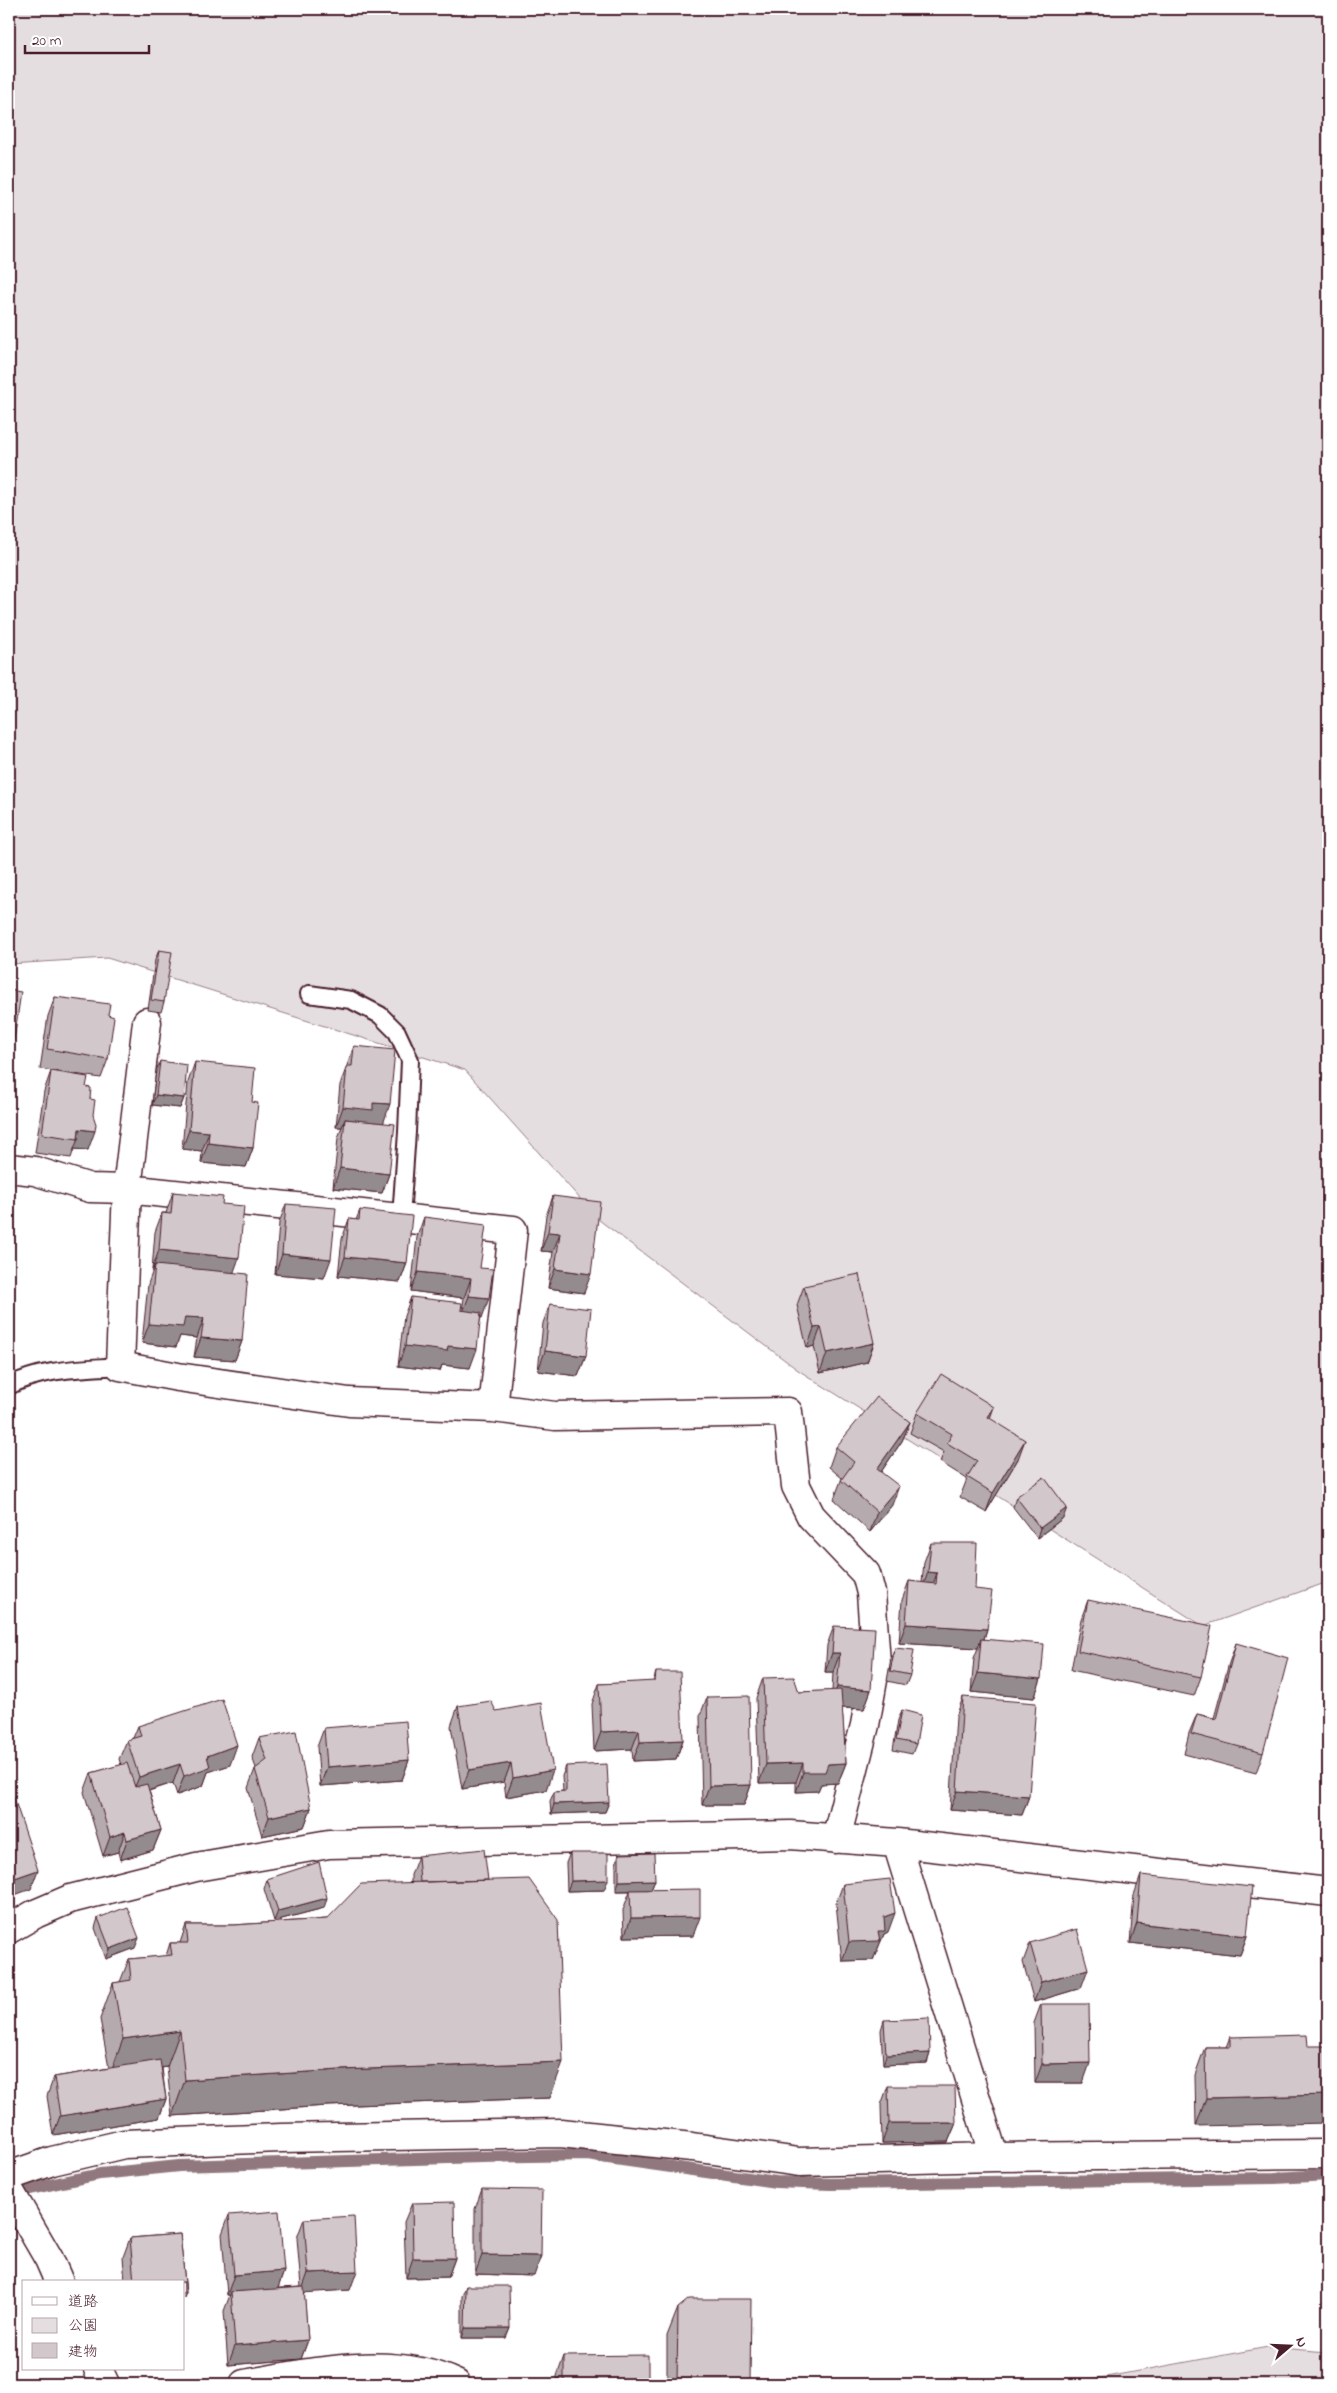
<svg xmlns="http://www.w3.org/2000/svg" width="1337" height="2393" viewBox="0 0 1337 2393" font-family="'Indie Flower','Klee One',sans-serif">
<rect width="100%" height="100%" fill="#fff"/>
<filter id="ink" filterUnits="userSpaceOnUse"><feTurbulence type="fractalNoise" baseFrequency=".02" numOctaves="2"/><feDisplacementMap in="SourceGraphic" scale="10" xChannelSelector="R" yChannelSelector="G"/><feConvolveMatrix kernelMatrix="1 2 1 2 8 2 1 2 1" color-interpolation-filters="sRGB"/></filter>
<g filter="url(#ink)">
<path fill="#e5dee0" stroke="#987e86" d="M9,9H1328V1582L1203,1626L798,1370L599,1220L465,1070L107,958L9,964Z
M1268,2347L1328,2352V2384H1038L1106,2377Z"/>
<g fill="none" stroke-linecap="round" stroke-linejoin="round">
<path stroke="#91787e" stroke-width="12" d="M9,2198L26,2190L100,2174L179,2166L482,2157L587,2155L776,2182L830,2184L1275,2178L1328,2175"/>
<g stroke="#4a1f2b" stroke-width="20">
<path id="lane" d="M309,994L351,1000L380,1015L397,1032L410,1060L407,1132L401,1218
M9,1386C42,1368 83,1369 120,1366"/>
</g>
<g stroke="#4a1f2b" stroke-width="31">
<path id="street" d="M147,1022L127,1189L120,1366L178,1377L349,1402L493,1408L555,1416L788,1412L796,1486L811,1516L866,1574L871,1593L876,1663L865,1725L836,1839
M9,1168L35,1171L90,1188L127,1189L513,1230L493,1408
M897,1843L994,2157
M9,1929L35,1914L70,1899L196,1867L329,1844L790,1835L897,1843L1328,1892
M9,2176L52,2161L124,2144L281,2138L561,2133L692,2147L799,2162L994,2157L1328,2154
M9,2190L49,2259L59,2282
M98,2369L105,2384
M244,2384C310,2373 393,2353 456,2384"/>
</g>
<use href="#lane" stroke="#fff" stroke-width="16"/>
<use href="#street" stroke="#fff" stroke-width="28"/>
</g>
<path fill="#b5abaf" stroke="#4a1f2b" d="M159,950L164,1002L161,1012L148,1010L155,960Z
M55,997L108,1015V1059L101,1078L40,1069L48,1016Z
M354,1046L384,1123L389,1174L382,1193L333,1188L338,1138L342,1127H336L340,1085Z
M160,1061L184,1098L180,1108L152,1105L156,1071Z
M195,1062L252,1102L253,1148L246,1167L201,1163L202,1151L182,1149L188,1082Z
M51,1071L86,1087L90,1099L88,1150L74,1149L71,1158L35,1153L44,1091Z
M173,1192L222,1204L234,1273L242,1341L235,1360L194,1357L197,1338L180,1336L176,1347L142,1343L148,1284L153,1270H152L155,1232L162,1213H166Z
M553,1196L584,1293L548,1288L553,1252L541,1251L546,1216Z
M286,1204L324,1278L275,1274L279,1223Z
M360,1210L407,1263L400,1282L338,1276L342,1239L349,1219L356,1220Z
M424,1217L480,1268L482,1318L481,1317L470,1368L442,1365L440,1371L398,1366L404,1316L411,1297L462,1311L464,1298L411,1291L417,1237Z
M804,1286L874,1343L867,1362L820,1373L814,1346L807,1348L797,1305Z
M550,1304L586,1356L578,1376L538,1371L543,1323Z
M917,1413L990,1418L1018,1459L986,1512L960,1497L967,1479L940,1462L944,1452L910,1433Z
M910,1422L902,1441L881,1472L892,1505L870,1532L834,1499L842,1478L829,1467L836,1447Z
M1016,1497L1063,1518L1037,1538L1013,1507Z
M931,1543L975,1589L987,1629L984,1639L1041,1679L1034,1698L971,1692L974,1658L978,1648L899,1643L902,1600L909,1581L922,1583L924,1562Z
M1088,1600L1201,1677L1194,1696L1071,1670L1081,1619Z
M834,1626L871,1690L864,1709L842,1708L846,1763L838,1783L821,1784L818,1791L796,1792V1782L759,1783L756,1698L763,1678L799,1692L832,1691L833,1672H825L827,1645Z
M1236,1643L1263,1753L1256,1773L1184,1754L1189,1733L1197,1714L1214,1718L1229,1663Z
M895,1648L910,1675L906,1685L887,1681L891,1658Z
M656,1672L683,1740L676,1759L633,1761L632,1749L594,1751L592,1704L599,1684L653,1682Z
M707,1697L751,1785L744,1805H702L700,1716Z
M963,1697L1029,1796L1022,1815L950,1810L956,1717Z
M458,1706L496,1711L546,1790L506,1797L504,1782L462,1789L451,1726Z
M902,1710L916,1744L912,1754L893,1750L898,1720Z
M138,1726L230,1765L208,1772L203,1786L177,1795L173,1783L149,1791L161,1830L153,1850L120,1860L118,1852L103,1856L84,1792L91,1773L121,1765L119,1759L127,1740L133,1738Z
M324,1728L409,1760L402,1780L320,1786L317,1747Z
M259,1738L311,1808L304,1827L262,1836L248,1788L255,1769L256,1768L252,1757Z
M566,1766L609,1802L605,1812L551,1814L550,1801L554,1792L563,1791L562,1776Z
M570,1853L604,1890L567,1891L566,1863Z
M619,1854L655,1880L651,1890L693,1936L624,1937L623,1910L630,1891H616V1864Z
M418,1856L488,1880L550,2098L327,2106L172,2116L167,2067L162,2068L166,2099L159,2118L53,2135L47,2096L54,2077L109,2068L100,2019L113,1983L120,1982L129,1959L166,1956L170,1943H180L186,1925H233L327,1919L411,1883V1875Z
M1141,1875L1247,1936L1240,1955L1130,1943L1134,1895Z
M267,1879L324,1908L274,1921L264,1889Z
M843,1884L888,1932L884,1934L873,1960L842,1961L836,1903Z
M98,1918L135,1948L106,1959L95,1928Z
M1030,1943L1081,1988L1034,2002L1023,1962Z
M1041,2004L1083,2083H1035L1034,2023Z
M884,2020L930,2053L927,2063L883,2065L881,2030Z
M1230,2037L1308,2046L1196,2126L1195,2075L1205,2047H1226Z
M888,2086L956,2123L948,2142L882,2143L881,2105Z
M482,2189L534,2276L475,2274V2209Z
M412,2203L455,2258L448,2277L406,2278L404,2222Z
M229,2215L284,2271L278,2288L301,2287L297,2238L304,2219L350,2290L304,2292L308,2340L301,2359L228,2365L224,2311L230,2295H227L222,2234Z
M180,2234L186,2293L184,2298V2282H125L123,2257L130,2238Z
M466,2286L510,2328L506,2338H462V2296Z
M678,2308L750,2384H667V2336Z
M564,2356L648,2384H557V2376Z"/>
<path fill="#938b8e" stroke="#4a1f2b" d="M9,1040H14L9,1055Z
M156,1095L184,1098L180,1108L152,1105Z
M373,1103L390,1104L383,1124L345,1119L342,1127H336L343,1107Z
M79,1129L95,1131L88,1150L74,1149L78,1139Z
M189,1130L209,1132L202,1151L182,1149Z
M208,1143L253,1148L246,1167L201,1163Z
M340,1168L389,1174L382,1193L333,1188Z
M548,1232L560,1233L553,1252L541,1251Z
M159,1250L239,1258L232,1277L155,1265L153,1270H152Z
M282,1254L331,1259L324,1278L275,1274Z
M345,1257L407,1263L400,1282L338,1276Z
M555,1269L591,1274L584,1293L548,1288Z
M418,1272L471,1278L464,1298L411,1291Z
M469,1296L489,1298L482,1318L462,1315Z
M185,1317L204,1318L197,1338L180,1336L176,1347L142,1343L149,1324Z
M821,1327L814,1346L807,1348L814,1328Z
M201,1338L242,1341L235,1360L194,1357Z
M874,1343L867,1362L820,1373L827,1353Z
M405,1346H448L477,1349L470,1368L442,1365L440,1371L398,1366Z
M545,1351L586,1356L578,1376L538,1371Z
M994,1407L987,1427L988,1417Z
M910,1422L902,1441L870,1488L877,1469Z
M1025,1440L1018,1459L986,1512L993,1493Z
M899,1486L892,1505L870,1532L877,1512Z
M1067,1508L1063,1518L1037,1538L1040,1528Z
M928,1572L937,1573L930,1593L921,1592Z
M906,1624L987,1629L981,1648V1639L978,1648L899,1643Z
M832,1653H840L833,1672H825Z
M978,1673L1041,1679L1034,1698L971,1692Z
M837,1687L871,1690L864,1709L830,1707Z
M639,1730L632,1749L594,1751L601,1732Z
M683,1740L676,1759L633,1761L640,1742Z
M237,1745L230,1765L208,1772L203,1786L177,1795L184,1776L207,1756Z
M409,1760L402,1780L320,1786L327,1767Z
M511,1763L504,1782L462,1789L469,1770Z
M803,1763L796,1782L759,1783L766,1764Z
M846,1763L838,1783L821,1784L818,1791L796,1792L803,1772L828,1764Z
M180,1764L173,1783L131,1796L139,1777Z
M553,1770L546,1790L506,1797L513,1778Z
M751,1785L744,1805H702L709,1786Z
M957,1791L1029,1796L1022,1815L950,1810Z
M609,1802L605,1812L551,1814L554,1804Z
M311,1808L304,1827L262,1836L269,1817Z
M161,1830L153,1850L120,1860L127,1840Z
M125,1832L118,1852L103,1856L110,1837Z
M38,1870L31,1889L9,1897V1880Z
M608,1880L604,1890L567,1891L571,1881Z
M655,1880L651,1890L616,1891L619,1881Z
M327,1898L324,1908L274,1921L278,1911Z
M895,1913L888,1932L884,1934L873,1960L842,1961L849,1942L884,1917Z
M700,1917L693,1936L624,1937L631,1918Z
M1137,1923L1247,1936L1240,1955L1130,1943Z
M139,1938L135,1948L106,1959L110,1949Z
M1088,1969L1081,1988L1034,2002L1041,1982Z
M180,2031L167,2067L110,2075L123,2039Z
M930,2053L927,2063L883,2065L886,2055Z
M563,2062L550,2098L327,2106L172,2116L185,2080L340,2070Z
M1090,2063L1083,2083H1035L1042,2064Z
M1328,2095V2123L1196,2126L1206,2098Z
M166,2099L159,2118L53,2135L60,2116Z
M889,2123H956L948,2142L882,2143Z
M482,2255L541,2256L534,2276L475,2274Z
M413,2258H455L448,2277L406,2278Z
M284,2271L277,2291L231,2292L230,2295H227L234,2275Z
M357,2271L350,2290L301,2293L308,2273Z
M465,2328H510L506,2338H462Z
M308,2340L301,2359L228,2365L235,2346Z"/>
<path fill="#d2c7cb" stroke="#4a1f2b" d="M159,950L172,952L164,1002L151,1000Z
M9,990L21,992L14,1040H9Z
M55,997L110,1004L108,1015L114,1017L108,1059L47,1049Z
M354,1046L395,1050L390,1104L373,1103V1110L343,1107L347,1066H352Z
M160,1061L187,1065L184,1098L156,1095Z
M195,1062L255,1068L252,1102L258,1103L253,1148L208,1143L209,1132L189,1130Z
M51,1071L88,1077L86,1087L91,1088L90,1099L95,1100L93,1115L96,1124L95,1131L79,1129L78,1139L42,1134Z
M345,1119L395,1124L389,1174L340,1168Z
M173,1192L223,1197L222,1204L244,1206L239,1258L159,1250L162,1213L171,1214Z
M553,1196L600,1202L591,1274L555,1269L560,1233L548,1232Z
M286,1204L336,1208L331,1259L282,1254Z
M360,1210L412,1216L407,1263L345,1257L349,1219L359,1220Z
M424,1217L486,1225L480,1268L493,1269L489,1298L469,1296L471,1278L418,1272Z
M155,1265L248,1274L242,1341L201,1338L204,1318L185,1317L183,1327L149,1324Z
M859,1274L874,1343L827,1353L821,1327L814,1328L804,1286Z
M411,1297L462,1303L461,1310L481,1313L477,1349L448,1346L447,1351L405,1346Z
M550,1304L591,1309L586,1356L545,1351Z
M941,1374L994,1407L988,1417L1025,1440L993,1493L967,1477L977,1461L947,1443L952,1434L917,1413Z
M877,1397L910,1422L877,1469L899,1486L877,1512L841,1480L854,1462L836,1447Z
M1044,1477L1067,1508L1040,1528L1016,1497Z
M931,1543H977L975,1589L992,1591L987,1629L906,1624L909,1581L936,1584L937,1573L928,1572Z
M1088,1600L1212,1626L1201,1677L1078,1651Z
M834,1626L875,1628L871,1690L837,1687L840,1653H832Z
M981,1639L1044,1644L1041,1679L978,1673Z
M1236,1643L1288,1658L1263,1753L1191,1734L1197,1714L1216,1719Z
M895,1648L914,1650L910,1675L890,1671Z
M656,1672H680L683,1740L640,1742L639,1730L601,1732L599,1684L655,1681Z
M794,1677L799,1692L841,1690L846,1763L828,1764L825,1772H803V1763L766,1764L763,1678Z
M749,1696L751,1785L709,1786L707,1697Z
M963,1697L1036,1703L1029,1796L957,1791Z
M222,1699L237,1745L207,1756L210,1767L184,1776L180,1764L139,1777L127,1740L141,1736L138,1726Z
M491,1701L496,1711L541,1703L553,1770L513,1778L511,1763L469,1770L458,1706Z
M902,1710L921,1715L916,1744L896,1740Z
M406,1721L409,1760L327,1767L324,1728Z
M296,1731L311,1808L269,1817L255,1769L267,1760L259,1738Z
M127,1763L135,1787L147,1784L161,1830L127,1840L125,1832L110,1837L91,1773Z
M607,1764L609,1802L554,1804V1792L566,1791V1766Z
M13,1795L38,1870L9,1880V1797Z
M484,1849L488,1880L420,1882L418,1856Z
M570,1853H608V1880L571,1881Z
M654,1853L655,1880L619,1881V1854Z
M319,1862L327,1898L278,1911L267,1879Z
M1141,1875L1252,1887L1247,1936L1137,1923Z
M529,1879L558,1920L563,2062L340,2070L185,2080L180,2031L123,2039L113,1983L131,1980L129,1959L172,1955L170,1943H188L186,1925H233L327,1919L361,1884Z
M890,1879L895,1913L884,1917L885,1931H878L880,1941L849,1942L843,1884Z
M700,1889V1917L631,1918L630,1890Z
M127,1907L139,1938L110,1949L98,1918Z
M1077,1929L1088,1969L1041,1982L1030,1943Z
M1041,2004H1089L1090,2063L1042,2064Z
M929,2018L930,2053L886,2055L884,2020Z
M1307,2035L1308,2046H1328V2095L1206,2098L1205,2047H1230V2037Z
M160,2060L166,2099L60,2116L54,2077Z
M888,2086H955L956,2123H889Z
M482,2189L542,2190L541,2256L482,2255Z
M454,2202L455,2258H413L412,2203Z
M279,2211L284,2271L234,2275L229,2215Z
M354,2216L357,2271L308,2273L304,2219Z
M180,2234L186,2293H184V2282H134L130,2238Z
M466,2286H509L510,2328H465Z
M304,2287L308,2340L235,2346L231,2292Z
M689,2299H751L750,2384H677L678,2308Z
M648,2355V2384H564V2356Z"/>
</g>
<rect width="1337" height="2393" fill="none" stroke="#fff" stroke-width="30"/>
<rect x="15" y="15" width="1307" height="2363" fill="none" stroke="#4a1f2b" stroke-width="2" filter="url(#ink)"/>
<rect x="22" y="2280" width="162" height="90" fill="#ffffff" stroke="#b7a5aa"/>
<rect x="32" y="2297" width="25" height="8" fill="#ffffff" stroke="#b7a5aa"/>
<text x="68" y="2306" font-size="15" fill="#4a1f2b">道路</text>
<rect x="32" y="2318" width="25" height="15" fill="#e5dee0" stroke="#b7a5aa"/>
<text x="68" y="2330" font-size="15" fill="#4a1f2b">公園</text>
<rect x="32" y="2343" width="25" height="15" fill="#d2c7cb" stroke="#b7a5aa"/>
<text x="68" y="2356" font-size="15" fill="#4a1f2b">建物</text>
<g transform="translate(1290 2346) rotate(71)" stroke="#ffffff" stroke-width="4" paint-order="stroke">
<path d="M0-4L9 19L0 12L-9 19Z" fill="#4a1f2b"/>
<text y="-8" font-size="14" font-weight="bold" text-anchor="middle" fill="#4a1f2b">N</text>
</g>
<path d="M25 45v8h124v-8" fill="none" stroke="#4a1f2b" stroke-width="2.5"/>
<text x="32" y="45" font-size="15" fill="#4a1f2b" stroke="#ffffff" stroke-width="4" paint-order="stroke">20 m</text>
</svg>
